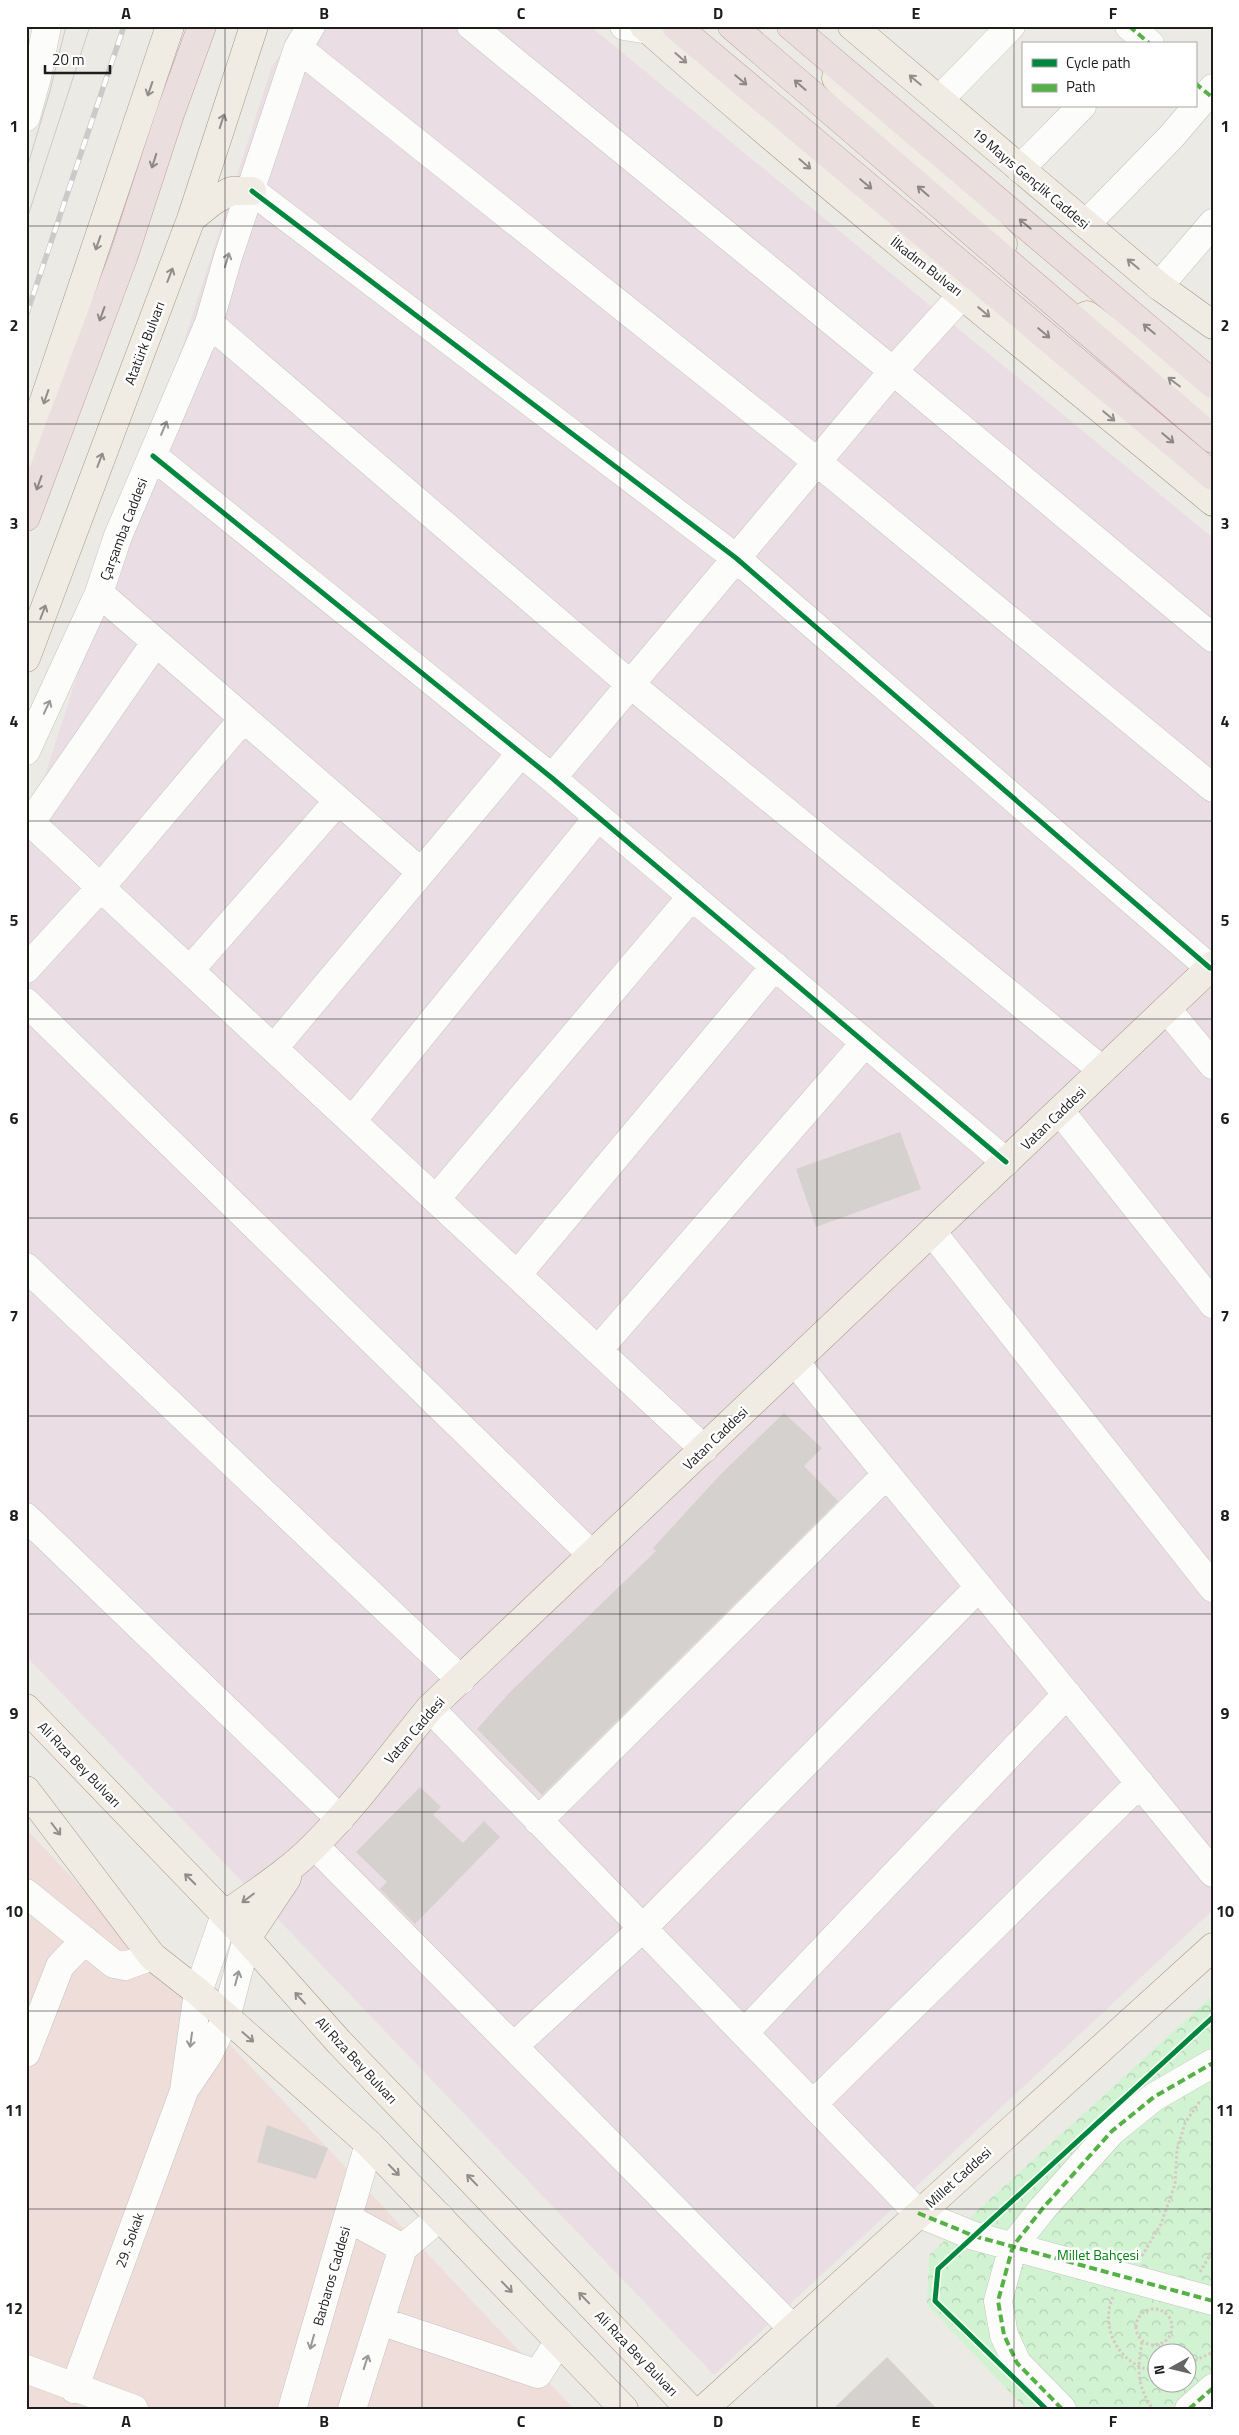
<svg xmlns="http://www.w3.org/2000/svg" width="1239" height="2435" viewBox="0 0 1239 2435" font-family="'Titillium Web',sans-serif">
<defs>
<pattern id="park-crowns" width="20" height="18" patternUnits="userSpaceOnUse" patternTransform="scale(1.25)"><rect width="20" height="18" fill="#d2f3d2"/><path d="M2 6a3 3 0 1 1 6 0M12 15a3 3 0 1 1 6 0" fill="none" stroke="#b4d0b4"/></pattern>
</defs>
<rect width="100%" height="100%" fill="#eceae5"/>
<path fill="#eeddd9" d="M26,1829L574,2409H26Z"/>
<path fill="#eadee4" d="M302,26H590L1213,538V1910L714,2375L26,1656V835L272,66Z"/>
<path fill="url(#park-crowns)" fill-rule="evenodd" d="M1213,1995V2409H1026L927,2305L929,2255ZM1156,2352H1186V2382H1156Z"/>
<path fill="#d4d1ce" d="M900,1132L921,1189L816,1227L796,1169Z
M784,1413L822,1448L804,1466L838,1501L542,1795L477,1729L510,1692L656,1551L653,1548L721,1474Z
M420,1787L441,1807L433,1815L463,1843L484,1821L500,1837L415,1924L380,1889L387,1882L356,1852Z
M267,2125L328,2148L316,2179L257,2162Z
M887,2357L937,2409H833Z"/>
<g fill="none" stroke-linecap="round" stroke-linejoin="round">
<g stroke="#c4c4c1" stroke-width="29">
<path id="minor" d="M471,26L893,371L1213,638
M624,26L649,30
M1129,26L1150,44
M298,48L816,461L1213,788
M939,100L1011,26
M26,117L37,77L47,26
M1020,169L1082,106
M252,191L736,558L1210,968
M1086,224L1171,137L1213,88
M1159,286L1213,223
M209,323L630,684L1102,1070
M153,456L552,778L1006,1162
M99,593L421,872
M26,751L99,593L118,536L209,323L228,257L298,48L311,26
M552,778L893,371L963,294
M26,818L704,1449
M31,822L155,643
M26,969L101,887L243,719
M190,970L338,801
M26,1002L592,1555
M1167,1009L1213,1065
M274,1048L521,753
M1060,1111L1213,1304
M352,1121L598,817
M436,1199L692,896
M932,1232L1213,1588
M26,1267L461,1680
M517,1275L775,966
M598,1350L865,1043
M795,1362L1213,1873
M26,1517L340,1819
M430,1708L918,2213L974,2236L1213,2301
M538,1821L887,1474
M315,1846L792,2328
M26,1893L114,1964L125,1966L152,1956
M744,2033L1067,1694
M514,2046L643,1928L979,1587
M26,2053L60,1966L85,1940
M187,2086L208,2055L226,2018L247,1938
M813,2104L1140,1783
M348,2218L403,2248
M380,2321L538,2374L559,2341
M26,2369L134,2409
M74,2389L184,2091L198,1992L225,1915
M292,2409L369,2144
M352,2409L403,2248L440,2217
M1062,2409L1017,2363L1004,2335L998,2301L1013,2246L1043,2208L1112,2131L1154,2097L1213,2063
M1189,2409L1213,2388"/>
</g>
<g stroke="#a29882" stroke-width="29">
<path id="major" d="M644,26C829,190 1023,344 1213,502
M852,26L1159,286L1213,325
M836,78L1003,244
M191,219L213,201L231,191H252
M1087,315L1213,411
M26,454L170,26
M26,658L191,219L254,26
M26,1708L232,1922L339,2042L690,2409
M26,1790L152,1956L198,1992L369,2144L624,2409
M225,1915C255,1893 289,1872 315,1845C357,1803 392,1754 430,1708L1213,965
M247,1938L287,1878
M704,2409L1213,1947"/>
</g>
<g stroke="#c29ca6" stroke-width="29">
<path id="highway" d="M676,26L1213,476
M732,26L1213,439
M791,26L1213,384
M26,517L124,255L170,114L202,26"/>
</g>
<path stroke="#d7c8c4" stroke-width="3" stroke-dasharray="2.5 2.5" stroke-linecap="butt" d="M1142,2256L1161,2224L1175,2184L1177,2150L1185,2123L1200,2101
M1200,2272L1210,2255L1213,2244
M1113,2297C1098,2329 1122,2368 1156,2371
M1136 2327a18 18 0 1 1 36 0a18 18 0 1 1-36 0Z
M1142,2342C1137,2368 1137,2387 1153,2409
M1186,2365L1213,2352"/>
<use href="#minor" stroke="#fcfcfb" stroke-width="28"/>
<use href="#major" stroke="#f0ebe3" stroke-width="28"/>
<use href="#highway" stroke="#eadedf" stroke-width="28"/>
<path stroke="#cacac9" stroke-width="1" d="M26,171L50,91L66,26
M26,222L90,26"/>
<g stroke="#cacac9" stroke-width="5.5">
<path id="rail" d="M26,316L124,26"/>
</g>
<use href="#rail" stroke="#fff" stroke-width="4" stroke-dasharray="11" stroke-linecap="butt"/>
<path stroke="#55b145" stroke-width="4" stroke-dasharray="8 4" stroke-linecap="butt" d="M1129,26L1150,44
M1195,83L1213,98
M918,2213L974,2236L1213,2301
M1062,2409L1017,2363L1004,2335L998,2301L1013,2246L1043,2208L1112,2131L1154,2097L1213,2063
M1189,2409L1213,2388"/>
<g stroke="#fff" stroke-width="8">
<path id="cycleway" d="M252,191L736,558L1210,968
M153,456L552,778L1006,1162
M1046,2409L935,2301L938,2269L1213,2017"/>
</g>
<use href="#cycleway" stroke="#00873e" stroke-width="5"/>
</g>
<defs><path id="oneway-shaft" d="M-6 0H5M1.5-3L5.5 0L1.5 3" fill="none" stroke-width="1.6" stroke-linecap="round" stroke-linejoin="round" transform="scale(1.25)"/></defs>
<g stroke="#918e8a">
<use href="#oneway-shaft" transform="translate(681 58) rotate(41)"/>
<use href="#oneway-shaft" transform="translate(915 80) rotate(-140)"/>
<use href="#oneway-shaft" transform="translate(150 89) rotate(109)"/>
<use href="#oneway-shaft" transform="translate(222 121) rotate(-72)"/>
<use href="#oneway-shaft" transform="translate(805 164) rotate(41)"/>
<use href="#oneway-shaft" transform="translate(98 243) rotate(109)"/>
<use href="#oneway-shaft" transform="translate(1133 264) rotate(-140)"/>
<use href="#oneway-shaft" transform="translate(170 275) rotate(-69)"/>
<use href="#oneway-shaft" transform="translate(984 312) rotate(40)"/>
<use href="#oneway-shaft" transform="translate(1174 382) rotate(-143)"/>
<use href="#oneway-shaft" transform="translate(46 397) rotate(109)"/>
<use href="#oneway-shaft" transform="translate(1109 416) rotate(40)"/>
<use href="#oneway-shaft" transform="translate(100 460) rotate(-69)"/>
<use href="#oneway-shaft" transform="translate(43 612) rotate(-69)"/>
<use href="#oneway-shaft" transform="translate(56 1829) rotate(53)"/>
<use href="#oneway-shaft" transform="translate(190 1879) rotate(-135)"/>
<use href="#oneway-shaft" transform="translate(248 1898) rotate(143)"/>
<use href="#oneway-shaft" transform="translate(300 1998) rotate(-132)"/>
<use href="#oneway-shaft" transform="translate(248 2037) rotate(41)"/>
<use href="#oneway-shaft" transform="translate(394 2170) rotate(46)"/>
<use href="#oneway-shaft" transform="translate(472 2180) rotate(-134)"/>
<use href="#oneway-shaft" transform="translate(507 2287) rotate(46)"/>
<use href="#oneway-shaft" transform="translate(584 2298) rotate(-134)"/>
</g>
<g stroke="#8e8788">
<use href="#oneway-shaft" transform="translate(741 80) rotate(40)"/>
<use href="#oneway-shaft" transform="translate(800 85) rotate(-139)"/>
<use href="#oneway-shaft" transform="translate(154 161) rotate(108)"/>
<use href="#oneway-shaft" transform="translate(866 184) rotate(40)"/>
<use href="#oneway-shaft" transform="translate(923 191) rotate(-139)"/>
<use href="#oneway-shaft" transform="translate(1025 224) rotate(-140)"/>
<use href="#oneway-shaft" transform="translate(102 314) rotate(110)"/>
<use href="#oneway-shaft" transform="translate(1149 329) rotate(-140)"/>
<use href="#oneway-shaft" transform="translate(1044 333) rotate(40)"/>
<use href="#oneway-shaft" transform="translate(1168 438) rotate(40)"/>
<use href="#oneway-shaft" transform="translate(39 483) rotate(110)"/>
</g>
<g stroke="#989897">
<use href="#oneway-shaft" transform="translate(227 260) rotate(-73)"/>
<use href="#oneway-shaft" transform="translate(164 428) rotate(-67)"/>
<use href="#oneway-shaft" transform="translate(47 707) rotate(-65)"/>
<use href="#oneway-shaft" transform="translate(237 1978) rotate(-75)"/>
<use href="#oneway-shaft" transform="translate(191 2040) rotate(98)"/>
<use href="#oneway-shaft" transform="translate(312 2342) rotate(106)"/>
<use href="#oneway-shaft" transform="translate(366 2362) rotate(-72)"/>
</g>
<path fill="none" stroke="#1d1d1d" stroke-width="1" stroke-opacity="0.55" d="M225,26V2409M422,26V2409M620,26V2409M817,26V2409M1014,26V2409M26,226H1213M26,424H1213M26,622H1213M26,821H1213M26,1019H1213M26,1218H1213M26,1416H1213M26,1614H1213M26,1812H1213M26,2011H1213M26,2209H1213"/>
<g text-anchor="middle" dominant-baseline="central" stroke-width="5" stroke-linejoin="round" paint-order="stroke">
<g font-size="14" fill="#1d1d1d" stroke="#fff">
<text transform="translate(1031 178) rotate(40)">19 Mayıs Gençlik Caddesi</text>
<text transform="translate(927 266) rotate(38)">İlkadım Bulvarı</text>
<text transform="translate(144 343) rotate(-69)">Atatürk Bulvarı</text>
<text transform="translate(123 529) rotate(-69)">Çarşamba Caddesi</text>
<text transform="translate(1053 1118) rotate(-44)">Vatan Caddesi</text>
<text transform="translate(715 1438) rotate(-44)">Vatan Caddesi</text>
<text transform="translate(414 1730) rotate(-49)">Vatan Caddesi</text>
<text transform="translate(80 1764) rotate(46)">Ali Rıza Bey Bulvarı</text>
<text transform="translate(357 2060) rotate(47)">Ali Rıza Bey Bulvarı</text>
<text transform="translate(958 2177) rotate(-42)">Millet Caddesi</text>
<text transform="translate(129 2240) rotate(-70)">29. Sokak</text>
<text transform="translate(331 2276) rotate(-74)">Barbaros Caddesi</text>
<text transform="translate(637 2353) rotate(46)">Ali Rıza Bey Bulvarı</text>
</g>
<g font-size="14" fill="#077f13" stroke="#fff">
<text x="1098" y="2254">Millet Bahçesi</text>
</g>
</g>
<rect width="1239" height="2435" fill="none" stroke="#ffffff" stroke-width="55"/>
<rect x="1022" y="42" width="175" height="65" fill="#ffffff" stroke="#a5a5a5"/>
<rect x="1032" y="59" width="25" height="8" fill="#00873e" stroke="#a5a5a5"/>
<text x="1066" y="68" font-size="15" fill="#1d1d1d">Cycle path</text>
<rect x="1032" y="84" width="25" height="8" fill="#55b145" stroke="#a5a5a5"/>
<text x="1066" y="92" font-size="15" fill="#1d1d1d">Path</text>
<g transform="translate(1172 2368) rotate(262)"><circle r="24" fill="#ffffff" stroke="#a5a5a5"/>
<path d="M0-4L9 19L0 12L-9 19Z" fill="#656563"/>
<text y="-8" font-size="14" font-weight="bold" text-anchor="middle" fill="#1d1d1d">N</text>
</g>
<path d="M45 65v8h65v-8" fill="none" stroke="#1d1d1d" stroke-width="2.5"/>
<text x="52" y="65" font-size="15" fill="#1d1d1d" stroke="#ffffff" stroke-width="4" paint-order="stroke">20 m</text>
<rect x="28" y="28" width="1184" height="2380" fill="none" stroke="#1d1d1d" stroke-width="2"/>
<g font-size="16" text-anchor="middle" font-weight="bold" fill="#1d1d1d">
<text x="126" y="19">A</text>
<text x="324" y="19">B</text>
<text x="521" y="19">C</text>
<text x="718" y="19">D</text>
<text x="916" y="19">E</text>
<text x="1113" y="19">F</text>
<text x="14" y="132">1</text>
<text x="1225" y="132">1</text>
<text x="14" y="331">2</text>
<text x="1225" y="331">2</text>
<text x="14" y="529">3</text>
<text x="1225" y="529">3</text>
<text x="14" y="727">4</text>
<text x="1225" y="727">4</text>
<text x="14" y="926">5</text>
<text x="1225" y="926">5</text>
<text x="14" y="1124">6</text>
<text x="1225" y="1124">6</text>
<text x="14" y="1322">7</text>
<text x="1225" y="1322">7</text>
<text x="14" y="1521">8</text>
<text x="1225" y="1521">8</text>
<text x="14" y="1719">9</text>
<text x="1225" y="1719">9</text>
<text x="14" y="1917">10</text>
<text x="1225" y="1917">10</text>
<text x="14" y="2116">11</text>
<text x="1225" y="2116">11</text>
<text x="14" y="2314">12</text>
<text x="1225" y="2314">12</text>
<text x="126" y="2427">A</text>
<text x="324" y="2427">B</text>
<text x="521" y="2427">C</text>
<text x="718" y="2427">D</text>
<text x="916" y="2427">E</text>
<text x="1113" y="2427">F</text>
</g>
</svg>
